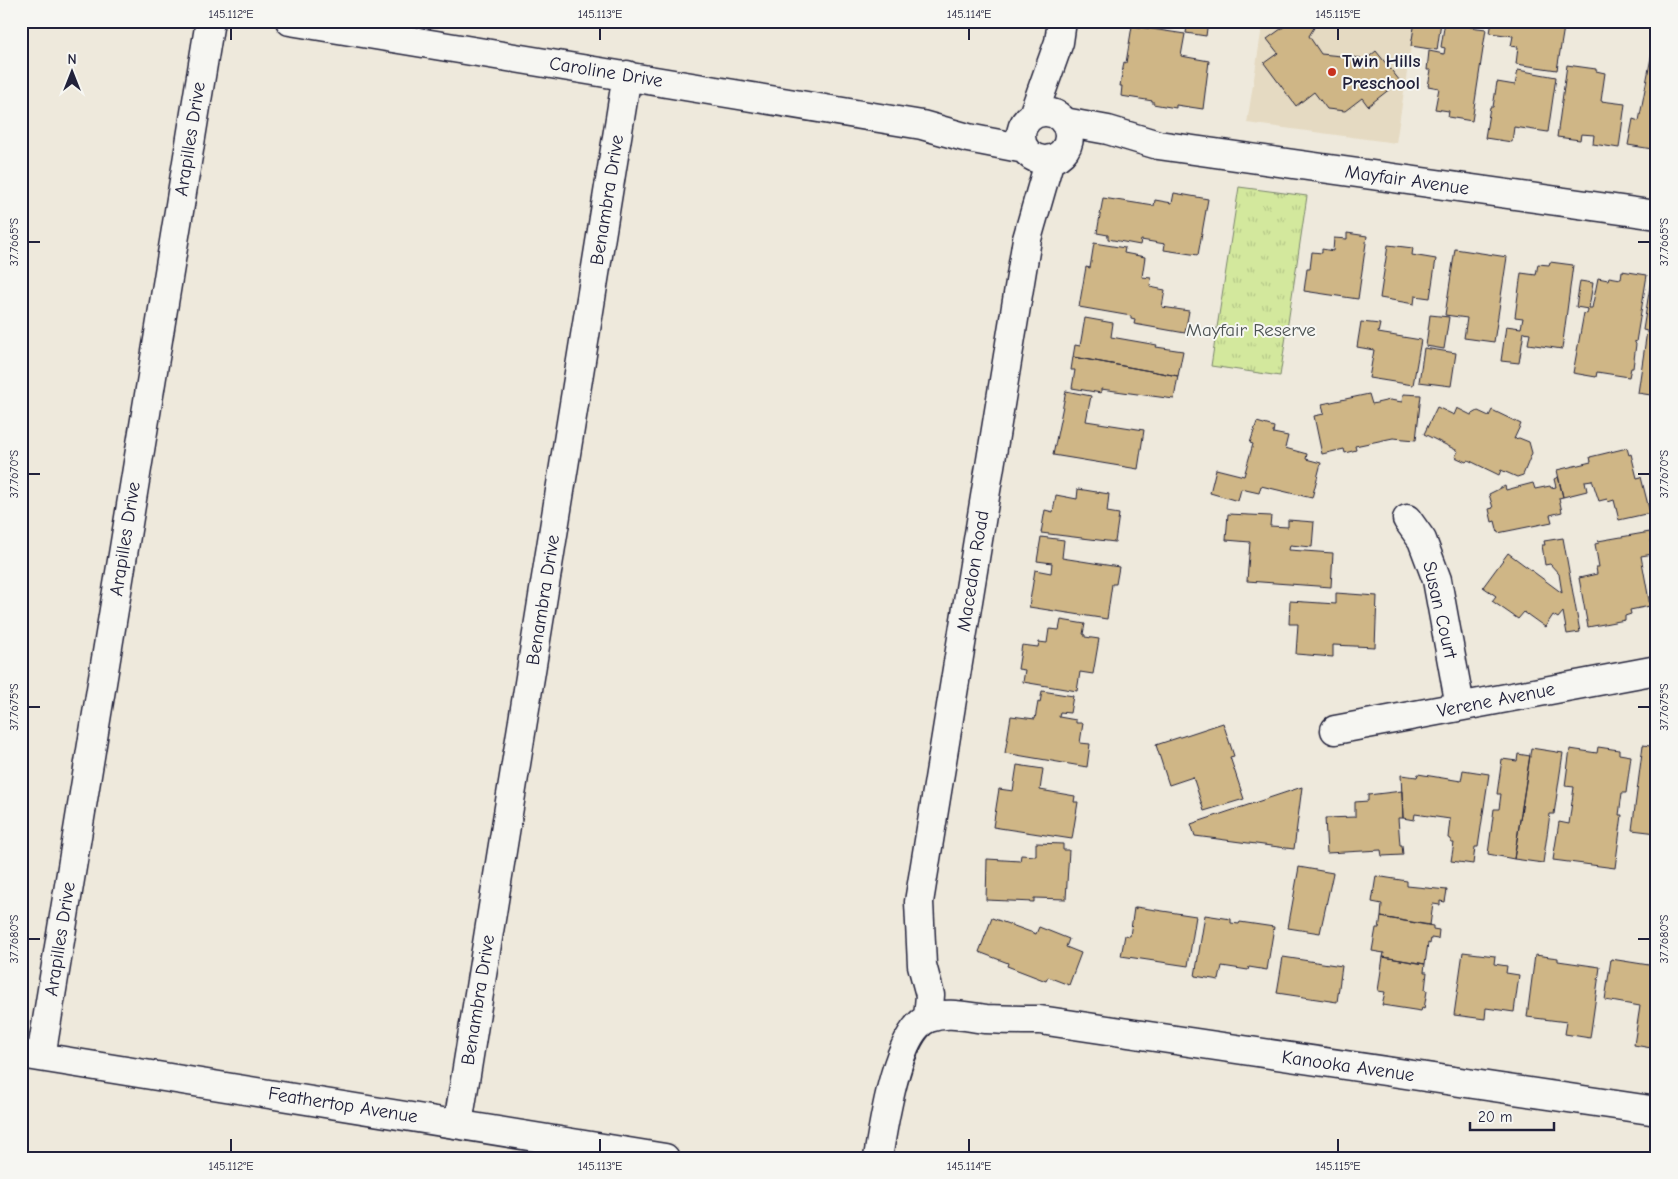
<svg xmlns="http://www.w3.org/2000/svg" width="1678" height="1179" viewBox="0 0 1678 1179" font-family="'Comic Neue',sans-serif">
<defs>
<pattern id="grass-tufts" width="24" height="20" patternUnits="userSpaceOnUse" patternTransform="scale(1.25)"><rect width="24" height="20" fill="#d3e89d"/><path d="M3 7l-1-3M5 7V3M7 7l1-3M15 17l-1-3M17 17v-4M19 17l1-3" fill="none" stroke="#b5c788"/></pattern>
</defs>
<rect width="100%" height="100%" fill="#eee9dc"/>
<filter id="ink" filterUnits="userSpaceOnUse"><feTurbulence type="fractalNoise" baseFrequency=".02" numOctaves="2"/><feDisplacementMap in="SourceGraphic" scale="10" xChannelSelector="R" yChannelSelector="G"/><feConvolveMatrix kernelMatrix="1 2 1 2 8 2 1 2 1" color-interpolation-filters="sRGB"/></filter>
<g filter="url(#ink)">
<path fill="#e5dac2" d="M1263,21H1415L1396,143L1247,123Z"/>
<path fill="url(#grass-tufts)" stroke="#7a856c" d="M1239,187L1307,196L1280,376L1211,366Z"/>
<path fill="#cfb686" stroke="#22223b" d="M1152,21H1208L1206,36L1186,33L1187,27Z
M1287,21H1318L1309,36L1321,54L1361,58L1364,61L1376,51L1400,81L1368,106L1362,98L1345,111L1327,109L1314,92L1296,106L1264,63L1278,53L1267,39L1285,26L1284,24Z
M1415,21L1441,22L1437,50L1411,46Z
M1445,21H1471L1470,27L1486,29L1472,121L1448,117L1449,111L1435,109L1439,88L1428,86L1431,70H1427L1429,51L1444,54L1445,48L1441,47Z
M1492,21H1565L1557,70L1516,64L1518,47L1511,46L1513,36L1490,33Z
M1132,26L1185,34L1181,56L1209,61L1203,109L1176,105V108L1153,104V101L1121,96L1122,86H1120L1124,62L1126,63Z
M1652,52L1657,53V127L1652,149L1628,145L1633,119L1639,121Z
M1567,65L1596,69V71L1605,73L1601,101L1625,104L1619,148L1593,144L1594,135L1581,134L1580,140L1557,137Z
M1518,70L1556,77L1548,132L1514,127L1512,142L1485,138L1490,107H1493L1497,82L1515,85Z
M1174,193L1208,199L1198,255L1164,250L1165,244L1141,240L1140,245L1108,239V235L1097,233L1103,198L1154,206L1155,200L1172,203Z
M1347,233L1367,236L1358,299L1304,291L1307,269H1310L1312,252L1322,253V249L1333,251L1334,238L1347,239Z
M1094,243L1125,248L1124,253L1145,257L1142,277L1151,278L1150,287L1165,290L1162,307L1189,311L1185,333L1134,324L1135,320L1131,319V316L1079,307L1086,267L1090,268Z
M1388,245L1413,248L1412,255L1436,259L1430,298L1415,296L1414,304L1380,298Z
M1455,249L1507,257L1494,342L1464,338L1467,318L1445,315Z
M1550,262L1573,265L1562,349L1528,344L1530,333L1524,332L1519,363L1501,361L1506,326L1521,328L1523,318L1515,317L1521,273L1536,275L1538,264L1549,265Z
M1622,271L1647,275L1636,342L1635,341V343L1636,344L1633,368H1631L1629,377L1597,372L1596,377L1573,373L1584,313L1587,314L1588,309L1576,307L1580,281L1593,283L1589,308H1592L1598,278L1608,280L1609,277L1621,279Z
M1651,280L1657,281V396L1638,393L1647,331L1643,330Z
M1430,315L1449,317L1444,349L1426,346Z
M1085,318L1113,323L1111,337L1157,345L1156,347L1183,351L1178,376L1073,357L1075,345L1080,346Z
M1361,322L1380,324L1378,333L1421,340L1413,385L1369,378L1374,350L1357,347Z
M1424,348L1456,353L1451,386L1419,382Z
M1073,357L1178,376L1174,399L1101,389V393L1072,388L1075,370H1071Z
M1066,391L1091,396L1086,421L1144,430L1138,469L1053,455Z
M1369,394L1372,404L1390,400L1402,402L1403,394L1421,395L1416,440L1393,438L1355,446L1356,450L1345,453L1344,449L1322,454L1314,416L1324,414L1322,404Z
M1437,407L1454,415L1457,408L1471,415L1478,411L1489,416L1492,410L1521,424L1514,439L1519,438L1529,442L1532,453L1523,475L1517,477L1501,470L1499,475L1468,460L1466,462L1455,457L1458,451L1424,434Z
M1257,422L1274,427L1273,433L1288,436L1285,448L1307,454L1306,459L1321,463L1312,498L1261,486L1259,493L1241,489L1238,501L1210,493L1216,469L1244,476L1253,444L1250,443Z
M1627,448L1629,455L1631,454L1637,478L1641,477L1650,513L1619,520L1614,500L1608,502L1607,499L1599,501L1592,480L1585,481L1587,491L1563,497L1557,470L1591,462L1590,457Z
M1558,477L1563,497L1559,498L1562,512L1550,515L1552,522L1498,533L1495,521L1492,522L1489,509L1493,508L1489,494L1505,486L1506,490L1533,483L1535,489L1550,486L1551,488L1556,487L1554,479Z
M1078,489L1109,494L1107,512L1119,514L1115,542L1041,533L1045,510L1053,512L1056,495L1077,499Z
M1228,514L1271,516L1270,526L1288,527V520L1314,522L1312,547L1290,545L1289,550L1333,553L1331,587L1247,581L1250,542L1226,540Z
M1650,532L1653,554L1641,556L1650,606L1630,610L1631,614L1625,616V620L1588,627L1579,578L1597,574L1596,567H1599L1595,544L1599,543L1598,541Z
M1041,537L1064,540L1062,558L1119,567L1116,584H1112L1107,619L1029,607L1035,570L1051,573L1052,563L1037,561Z
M1563,538L1580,632L1567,634L1563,612L1558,618L1553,615L1545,627L1524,612L1518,619L1492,601L1496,596L1483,587L1508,553L1562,593L1559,574L1550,564L1545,565L1542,545H1545L1544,541Z
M1336,593L1377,596L1375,647L1333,645V657L1296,654L1298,624H1289L1290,601L1336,604Z
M1061,620L1085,624L1083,634L1085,635V637L1099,639L1093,674L1080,672L1077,691L1023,682L1025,670L1018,669L1022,645L1038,647L1039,642L1047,643L1049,629L1059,630Z
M1042,691L1073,696L1070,713L1060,712L1059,717L1076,720V723H1083L1080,743L1090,744L1087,767L1005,753L1011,716L1035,719L1038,702L1040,703Z
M1223,723L1234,756L1230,757L1244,799L1204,811L1193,777L1169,785L1156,745Z
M1643,745L1657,747V833L1632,830Z
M1598,747L1619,750V754L1631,756L1626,793H1622L1619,815H1622L1615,868L1553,860L1559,822L1569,824L1574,787L1565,786L1570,749L1597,753Z
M1531,748L1563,753L1554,814H1550L1543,863L1514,859Z
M1518,754L1530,756L1514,859L1488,854L1494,809H1499L1501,794H1497L1502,759L1517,761Z
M1017,765L1043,769L1040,790L1075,796L1074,802H1078L1072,839L993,827L999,789L1013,791Z
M1463,770L1489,774L1478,847H1475L1473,864L1451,861L1454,843H1451V839L1448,838L1450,819L1415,814L1414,820L1403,818L1401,775L1417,777L1418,774L1461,781Z
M1302,787L1294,849L1195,836L1191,824Z
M1402,791L1403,818H1398L1400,845H1402L1403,855L1382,856L1381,850L1327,853L1325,818L1355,817V802L1368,801V795Z
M1036,843L1063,844V850H1069L1066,899L1034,898V902L986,900L987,859L1020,861L1021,855L1036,856Z
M1299,867L1333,873L1320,933L1288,928Z
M1376,876L1407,881V886L1447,890L1445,902L1440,901V905L1433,904L1430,925L1381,917L1382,904L1372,902Z
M1136,907L1196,916L1188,966L1121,956L1125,935L1130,936L1134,908L1136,909Z
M1205,915L1231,919V923L1239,924L1240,922L1274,927L1267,970L1249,967L1248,970L1222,966L1219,980L1195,976Z
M1381,917L1433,926V929L1439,930L1438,939L1431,938L1430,944L1428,943L1425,964L1383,957L1384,953L1372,951L1376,928H1379Z
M992,918L1036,934L1039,927L1069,939L1066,947L1081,953L1069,985L1048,977L1046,981L1007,966L1008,963L979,952Z
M1463,952L1495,956L1494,964L1507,966L1506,973L1519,975L1514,1012L1486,1008L1485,1019L1454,1015Z
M1535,955L1558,958V961L1600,967L1590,1038L1565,1034L1567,1022L1527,1017Z
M1283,957L1342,966L1337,1002L1277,993Z
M1383,957L1425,964L1424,972H1427L1425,990L1427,991L1424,1009L1422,1008L1421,1011L1382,1005L1385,992L1378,991Z
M1611,959L1655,966L1652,982H1657V1049L1634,1045L1640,1006L1605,1000Z"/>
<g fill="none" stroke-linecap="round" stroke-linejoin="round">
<g stroke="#22223b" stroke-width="31">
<path id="minor" d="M290,21L922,125L968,138L1025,149
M1021 136a24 24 0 1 1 48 0a24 24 0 1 1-48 0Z
M1033,115L1059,42L1062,21
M1064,122L1108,130L1158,145L1657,215
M1407,519L1422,540L1437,580L1460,706
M1335,730L1657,670
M928,1018L930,995L922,965L919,902L1027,239L1050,159
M21,1054L665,1158
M41,1057L210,21
M458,1124L627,75
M878,1158C883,1127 897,1029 929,1018C948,1011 967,1017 986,1019C1004,1020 1022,1020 1040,1020L1657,1111"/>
</g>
<use href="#minor" stroke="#f6f6f2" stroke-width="28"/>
</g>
</g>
<path fill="none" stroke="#22223b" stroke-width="2" d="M231,28V40M600,28V40M969,28V40M1338,28V40M28,242H40M1638,242H1650M28,474H40M1638,474H1650M28,707H40M1638,707H1650M28,939H40M1638,939H1650M231,1139V1152M600,1139V1152M969,1139V1152M1338,1139V1152"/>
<circle fill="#c8321e" stroke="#f6f6f2" stroke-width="2" cx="1332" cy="72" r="5"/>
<g text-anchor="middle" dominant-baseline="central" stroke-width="4" stroke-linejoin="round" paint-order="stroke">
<g font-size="19" font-weight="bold" fill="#22223b" stroke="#f6f6f2" text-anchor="start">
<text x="1342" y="61">Twin Hills<tspan x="1342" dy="22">Preschool</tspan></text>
</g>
<g font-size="19" fill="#22223b" stroke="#f6f6f2">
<text transform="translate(606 72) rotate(9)">Caroline Drive</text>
<text transform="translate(190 139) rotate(-81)">Arapilles Drive</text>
<text transform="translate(1407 180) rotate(8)">Mayfair Avenue</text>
<text transform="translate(607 200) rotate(-81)">Benambra Drive</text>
<text transform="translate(125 539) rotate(-81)">Arapilles Drive</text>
<text transform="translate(973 571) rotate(-81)">Macedon Road</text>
<text transform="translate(543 600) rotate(-81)">Benambra Drive</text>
<text transform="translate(1440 610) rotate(77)">Susan Court</text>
<text transform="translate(1496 700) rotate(-11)">Verene Avenue</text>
<text transform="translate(60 939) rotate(-81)">Arapilles Drive</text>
<text transform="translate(478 1000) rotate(-81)">Benambra Drive</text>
<text transform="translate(1348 1066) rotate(8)">Kanooka Avenue</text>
<text transform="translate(343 1105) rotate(9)">Feathertop Avenue</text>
</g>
<g font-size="19" fill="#4e5454" stroke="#f6f6f2">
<text x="1251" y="330">Mayfair Reserve</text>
</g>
</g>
<rect width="1678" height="1179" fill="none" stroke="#f6f6f2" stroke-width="55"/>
<g transform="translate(72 72)" stroke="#f6f6f2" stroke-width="4" paint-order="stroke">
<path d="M0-4L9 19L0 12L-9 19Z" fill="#22223b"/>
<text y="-8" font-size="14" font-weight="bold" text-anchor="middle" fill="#22223b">N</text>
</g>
<path d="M1470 1122v8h84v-8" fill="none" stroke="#22223b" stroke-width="2.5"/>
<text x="1478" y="1122" font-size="15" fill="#22223b" stroke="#f6f6f2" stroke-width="4" paint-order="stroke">20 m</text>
<rect x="28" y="28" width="1622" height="1124" fill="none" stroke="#22223b" stroke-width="2"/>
<g font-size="12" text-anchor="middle" fill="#22223b">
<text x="231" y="18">145.112°E</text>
<text x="600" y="18">145.113°E</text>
<text x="969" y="18">145.114°E</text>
<text x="1338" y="18">145.115°E</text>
<text transform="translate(14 242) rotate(-90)" y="4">37.7665°S</text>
<text transform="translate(1664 242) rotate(-90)" y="4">37.7665°S</text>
<text transform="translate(14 474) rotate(-90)" y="4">37.7670°S</text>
<text transform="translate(1664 474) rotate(-90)" y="4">37.7670°S</text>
<text transform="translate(14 707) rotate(-90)" y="4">37.7675°S</text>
<text transform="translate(1664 707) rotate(-90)" y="4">37.7675°S</text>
<text transform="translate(14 939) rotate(-90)" y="4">37.7680°S</text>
<text transform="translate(1664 939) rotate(-90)" y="4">37.7680°S</text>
<text x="231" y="1170">145.112°E</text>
<text x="600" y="1170">145.113°E</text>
<text x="969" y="1170">145.114°E</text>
<text x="1338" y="1170">145.115°E</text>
</g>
</svg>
